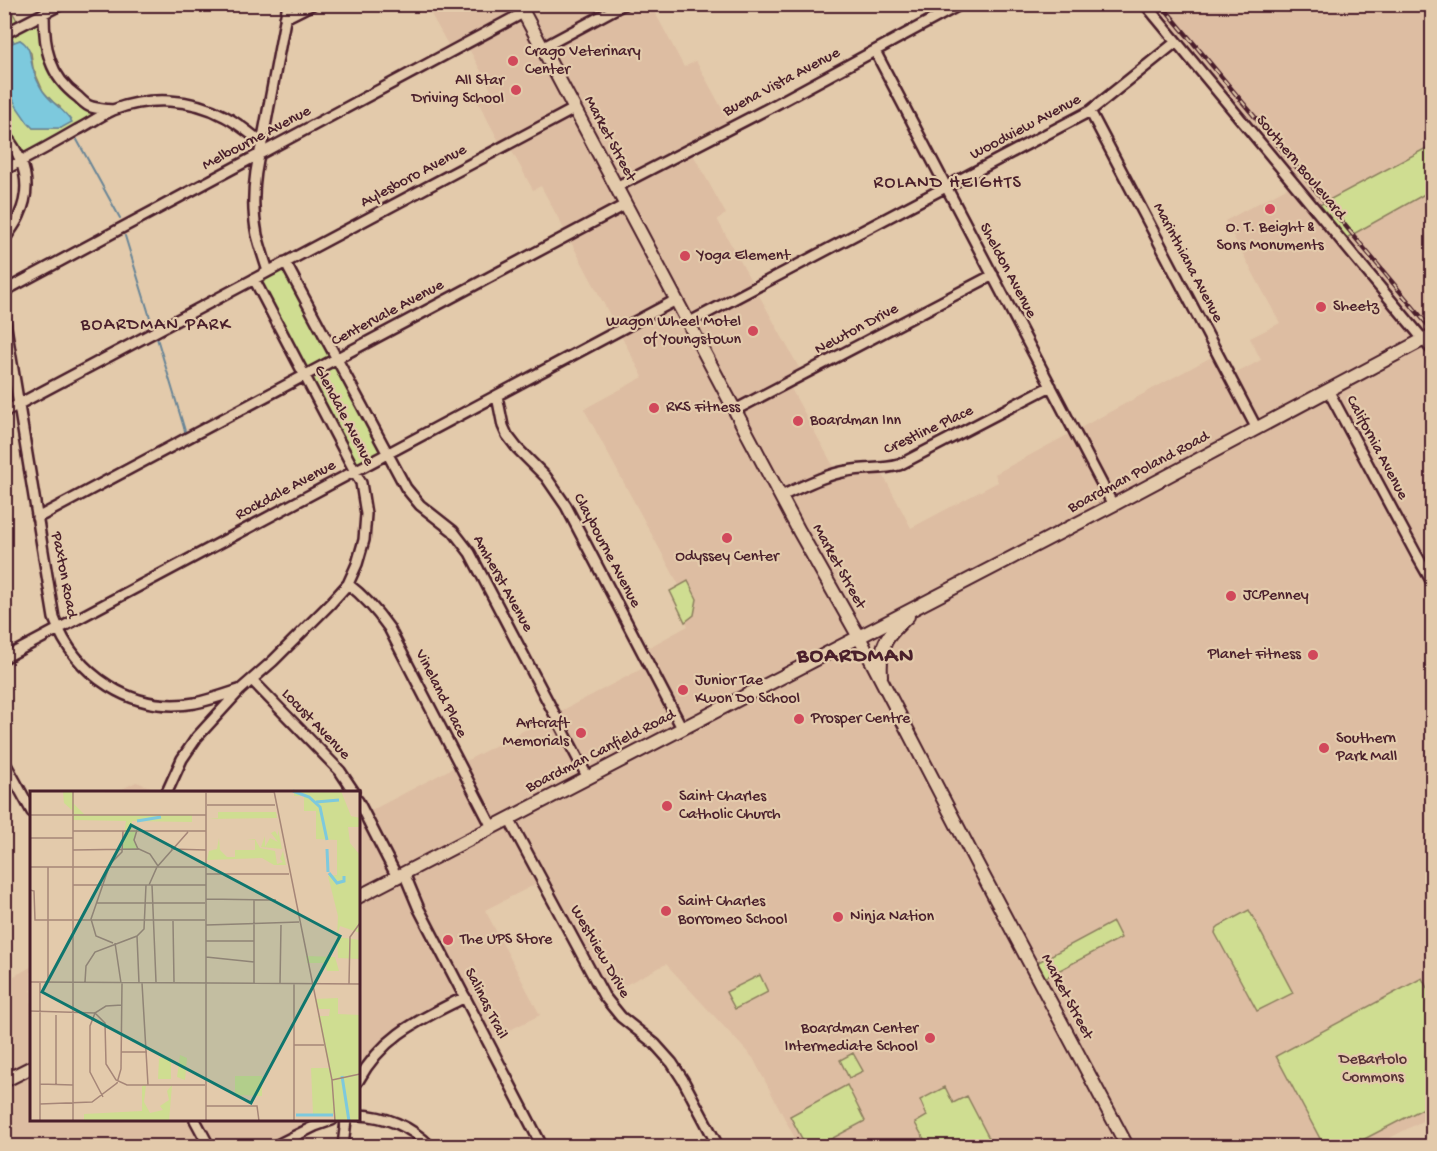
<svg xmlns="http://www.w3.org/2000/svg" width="1437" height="1151" viewBox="0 0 1437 1151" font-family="'Gochi Hand',sans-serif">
<rect width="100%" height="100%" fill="#e3caab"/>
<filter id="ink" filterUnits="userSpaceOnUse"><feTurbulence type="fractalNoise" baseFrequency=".0167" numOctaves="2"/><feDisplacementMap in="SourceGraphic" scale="12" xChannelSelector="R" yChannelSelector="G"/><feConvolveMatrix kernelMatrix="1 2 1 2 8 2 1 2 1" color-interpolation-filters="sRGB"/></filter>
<g filter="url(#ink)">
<path fill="#ddbda2" d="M426,5H651L684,67L696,61L732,127L690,149L726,214L717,219L803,375L788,383L837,473L880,469L911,528L998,482L995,474L1217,354L1229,377L1261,360L1250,338L1280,323L1225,221L1294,184L1145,5H1423L1432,22V1116L1374,1146H799L753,1058L666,964L604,996L542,881L485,910L540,1015L488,1041L465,997L395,1036L359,1081V817L649,665L642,651L688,626L670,591L679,585L584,409L643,377L541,186L533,190L508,144L502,147L476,98L491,90L467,45L452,52Z
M136,782L165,792H116Z
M31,967L32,1120H332L275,1146H5L4,1006L8,1004L5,998V981Z"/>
<path fill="#cfdd91" stroke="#8c7e5e" stroke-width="1.5" d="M8,4L20,26L44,14L53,69L89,106L113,110L21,161L5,134L4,76C12,98 19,110 33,128H61L60,107L53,102L43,91L33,68L31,53L20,40L12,43L5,53V5Z
M1432,145V190L1341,241L1314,208Z
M285,262L388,454L356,471L254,279Z
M688,581L697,599L694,615L685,622L670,591Z
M1249,910L1293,993L1257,1011L1215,933L1216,929L1219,926Z
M1113,922L1121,938L1039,981L1031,966Z
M760,975L768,992L735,1009L726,992Z
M1422,978L1432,998V1104L1351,1146H1324L1276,1056Z
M853,1053L863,1071L849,1078L840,1060Z
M847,1085L865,1121L818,1146H806L790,1116Z
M945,1087L953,1103L967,1096L993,1146H928L915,1123L927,1116L920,1100Z"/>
<path fill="#7dc9dd" stroke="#698596" stroke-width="1.5" d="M20,40C32,47 29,57 33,69C35,76 39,85 43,91C51,103 64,109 72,122L61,128H33L28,123L17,107L10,93L5,76V50L12,43Z"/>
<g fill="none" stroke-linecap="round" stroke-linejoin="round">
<path stroke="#698596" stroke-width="2" d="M12,39L14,42
M76,138L120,218
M125,236L152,324
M157,338L185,431"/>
<g stroke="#4a1f2b" stroke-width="14">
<path id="minor" d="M1145,4L1432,350
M44,14C44,48 49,76 78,97C81,100 85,104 89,106C96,109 105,109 113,110
M285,18L313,4
M4,34L62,4
M542,48L624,4
M875,51L1113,505
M1090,111L1257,429
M4,134C25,159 33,186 19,216C15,225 9,232 4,240
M4,170C29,157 53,144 77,130C89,124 101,115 113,110C149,96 191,98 224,116C238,123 250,133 262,143
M616,187L771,107L961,4
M285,262L406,488L420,505L453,531L470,553L588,778
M268,271C264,259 260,247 257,235C251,205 254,173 262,143L288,4
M4,291L523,13
M4,315L54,618C75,675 132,714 195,703C210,700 224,695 239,690
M688,323L1090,111L1176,42
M1328,390L1416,554L1432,582
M497,396L503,426L507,435L517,448L546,477L566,506L682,728
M735,410L993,275
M4,412L574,109
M781,496C802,487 824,475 847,471C865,467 882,470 899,465L1051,386
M37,518L625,205
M348,584C364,596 377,611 389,628L492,827
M4,658L676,300
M252,680L340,771L354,792
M4,761L32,812
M167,792L182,759L197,737L240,690L273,661L330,604L348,584L357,564L364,540L366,514L361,483L254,279
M358,801L397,877
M509,819L604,996L621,1017L655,1044L672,1063L683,1080L718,1146
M404,873L419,909L542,1146
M358,1081C384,1034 420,1020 465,997
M358,1115C387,1116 410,1126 430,1146
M195,1120L209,1146
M275,1146L315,1126L332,1120
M343,1146L346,1120"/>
</g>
<g stroke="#4a1f2b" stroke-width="16">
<path id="major" d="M519,4L799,531L859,637L977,864L1127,1146
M881,676C879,644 886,637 908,616
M358,897L1113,505L1432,335
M4,1081L32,1067"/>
</g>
<use href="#minor" stroke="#e3caab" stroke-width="9"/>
<use href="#major" stroke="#e3caab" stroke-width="12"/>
<g stroke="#4a1f2b" stroke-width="4.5">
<path id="rail" d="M1161,4L1432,330"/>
</g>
<use href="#rail" stroke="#e3caab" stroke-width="2" stroke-dasharray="7" stroke-linecap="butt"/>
</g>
</g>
<g fill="#d1495b" stroke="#e3caab" stroke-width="2">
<circle cx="513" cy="61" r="6"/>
<circle cx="516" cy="90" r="6"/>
<circle cx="1270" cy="209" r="6"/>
<circle cx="685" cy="256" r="6"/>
<circle cx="1321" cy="307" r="6"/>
<circle cx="753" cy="331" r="6"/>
<circle cx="654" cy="408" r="6"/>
<circle cx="798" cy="421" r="6"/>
<circle cx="727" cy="538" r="6"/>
<circle cx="1231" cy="596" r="6"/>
<circle cx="1313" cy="655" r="6"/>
<circle cx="683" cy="690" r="6"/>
<circle cx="799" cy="719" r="6"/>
<circle cx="581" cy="733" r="6"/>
<circle cx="1324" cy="748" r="6"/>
<circle cx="667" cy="806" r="6"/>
<circle cx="666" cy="911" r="6"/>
<circle cx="838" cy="917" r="6"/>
<circle cx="448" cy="940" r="6"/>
<circle cx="930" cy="1038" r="6"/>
</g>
<g text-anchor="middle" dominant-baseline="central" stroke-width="4.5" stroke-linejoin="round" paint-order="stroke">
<g font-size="16" fill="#4a1f2b" stroke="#e3caab" text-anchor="start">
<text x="525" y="52">Crago Veterinary<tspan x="525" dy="18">Center</tspan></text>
<text x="504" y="81" text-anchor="end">All Star<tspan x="504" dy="18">Driving School</tspan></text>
<text x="1270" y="228" text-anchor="middle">O. T. Beight &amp;<tspan x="1270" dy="18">Sons Monuments</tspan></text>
<text x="697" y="256">Yoga Element</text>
<text x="1333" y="307">Sheetz</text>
<text x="741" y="322" text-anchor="end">Wagon Wheel Motel<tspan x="741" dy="18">of Youngstown</tspan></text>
<text x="666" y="408">RKS Fitness</text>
<text x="810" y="421">Boardman Inn</text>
<text x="727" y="557" text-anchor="middle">Odyssey Center</text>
<text x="1243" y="596">JCPenney</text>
<text x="1301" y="655" text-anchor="end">Planet Fitness</text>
<text x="695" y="681">Junior Tae<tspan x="695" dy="18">Kwon Do School</tspan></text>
<text x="811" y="719">Prosper Centre</text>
<text x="569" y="724" text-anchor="end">Artcraft<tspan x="569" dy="18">Memorials</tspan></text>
<text x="1336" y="739">Southern<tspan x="1336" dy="18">Park Mall</tspan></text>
<text x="679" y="797">Saint Charles<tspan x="679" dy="18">Catholic Church</tspan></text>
<text x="678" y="902">Saint Charles<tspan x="678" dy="18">Borromeo School</tspan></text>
<text x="850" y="917">Ninja Nation</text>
<text x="460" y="940">The UPS Store</text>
<text x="918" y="1029" text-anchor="end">Boardman Center<tspan x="918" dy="18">Intermediate School</tspan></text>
</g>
<g font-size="16" fill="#4a1f2b" stroke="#e3caab">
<text transform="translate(782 83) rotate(-28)">Buena Vista Avenue</text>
<text transform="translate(1026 128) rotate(-28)">Woodview Avenue</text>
<text transform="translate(257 139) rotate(-28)">Melbourne Avenue</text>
<text transform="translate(609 139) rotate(62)">Market Street</text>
<text transform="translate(1300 168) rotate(50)">Southern Boulevard</text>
<text transform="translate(414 177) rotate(-28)">Aylesboro Avenue</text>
<text transform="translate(1187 263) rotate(62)">Marinthiana Avenue</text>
<text transform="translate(1007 271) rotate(62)">Sheldon Avenue</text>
<text transform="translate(388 314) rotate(-28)">Centervale Avenue</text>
<text transform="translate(857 330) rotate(-28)">Newton Drive</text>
<text transform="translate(343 416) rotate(62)">Glendale Avenue</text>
<text transform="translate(929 431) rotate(-25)">Crestline Place</text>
<text transform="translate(1376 448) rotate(62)">California Avenue</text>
<text transform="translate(1139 473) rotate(-28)">Boardman Poland Road</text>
<text transform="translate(286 491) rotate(-28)">Rockdale Avenue</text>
<text transform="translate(606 551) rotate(62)">Claybourne Avenue</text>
<text transform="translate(838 567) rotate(61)">Market Street</text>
<text transform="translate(63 575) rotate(79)">Paxton Road</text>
<text transform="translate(502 584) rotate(61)">Amherst Avenue</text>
<text transform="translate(440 694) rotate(63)">Vineland Place</text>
<text transform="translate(315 725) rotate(46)">Locust Avenue</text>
<text transform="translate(601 752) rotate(-27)">Boardman Canfield Road</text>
<text transform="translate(599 952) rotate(60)">Westview Drive</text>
<text transform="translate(1066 997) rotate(62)">Market Street</text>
<text transform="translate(485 1004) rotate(63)">Salinas Trail</text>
</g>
<g font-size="16" fill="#573235" stroke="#e3caab">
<text x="1373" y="1060">DeBartolo<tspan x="1373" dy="18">Commons</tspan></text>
</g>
<g font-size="18" letter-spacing="1.5" fill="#4a1f2b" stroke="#e3caab">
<text x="948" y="183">ROLAND HEIGHTS</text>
<text x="156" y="325">BOARDMAN PARK</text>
</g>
<g font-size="22" font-weight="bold" letter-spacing="1.5" fill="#4a1f2b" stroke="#e3caab">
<text x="856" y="657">BOARDMAN</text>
</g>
</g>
<g transform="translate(30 791)">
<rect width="330" height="330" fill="#e3caab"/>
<path d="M33,0H43V12L55,24H162V31L102,30V39H107L104,51L109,58L92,59L96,30L43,29V20L34,12ZM264,0H311L321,25L330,27V36H318L320,52L330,64V142L310,135L307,146L330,149V168L308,167L307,146L308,125L298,85L307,84V49L286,48V20H274V5H264ZM188,21H246L247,27L178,28L188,27ZM248,38L252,58L231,56L235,45V56L240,47L248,51L241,42L245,40L248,45ZM189,47L190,59L197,66H205V59H225V49L217,48H225L230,57L245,60L247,73L253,71L250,68L253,60L256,74H244L232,67L177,69L179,60L187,58ZM276,165L305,166L309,180H297L295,172H277ZM308,207V223L330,224V330H305V323H283L281,277H299L288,225H299L300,218H287L285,208ZM150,264L157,267L155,289L147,286ZM129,267H141V288H128ZM205,285H232V305L205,304ZM116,294L114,311L120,322L133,319L130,315L139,309L137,300L142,294L139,330H54V323L112,320V295Z" fill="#cfdd91"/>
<path fill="none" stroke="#7dc9dd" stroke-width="3" d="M263,0L279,6L290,16L297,49M286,11L309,9M107,30L131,26M297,58L298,81M299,82L307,92L314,90V85M312,285L319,330M266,324H303"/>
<path fill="none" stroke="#a68678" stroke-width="1.5" d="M17,0L244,1M176,0V330M244,0L302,289L305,330M177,14H245M0,24H176M107,39L104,49L108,58M43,40H176M0,47H43M141,58L176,59M43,59L109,58L120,63L128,75M0,76H175M18,76V191M176,83H259M43,94H176M119,94L127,76L158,41M122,94L126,191M0,99L4,100L5,129H175M176,108L246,109M67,112H175M143,130L144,191M176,134L269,131M107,145L109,192M176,150H224M83,152L66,145L61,128L80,73L92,61L93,40M85,152L91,192M176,166L224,171M0,191L330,193M55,191L56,175L65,161L107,145L114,138L116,94M10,192V330M112,192L118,294M224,192V109M250,193L251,134M264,193V330M319,193L320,146L330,132M0,220L65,222L76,215L92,214M264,254H294M91,261H117M302,289L330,283M10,293L43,294M26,293V224M73,306L60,281V235L65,222L75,232L76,273L86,289L97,294H175M10,313L62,311L87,292L91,278L92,192M176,315H227L229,330M43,330V0"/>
<path fill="#0f766e" fill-opacity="0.15" stroke="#0f766e" stroke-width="3" d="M101,34L310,145L221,312L12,201Z"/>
<rect width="330" height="330" fill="none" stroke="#4a1f2b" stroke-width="3"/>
</g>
<rect width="1437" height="1151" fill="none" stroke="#e3caab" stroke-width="24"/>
<rect x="12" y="12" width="1413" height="1127" fill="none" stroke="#4a1f2b" stroke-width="2" filter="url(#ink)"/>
</svg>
